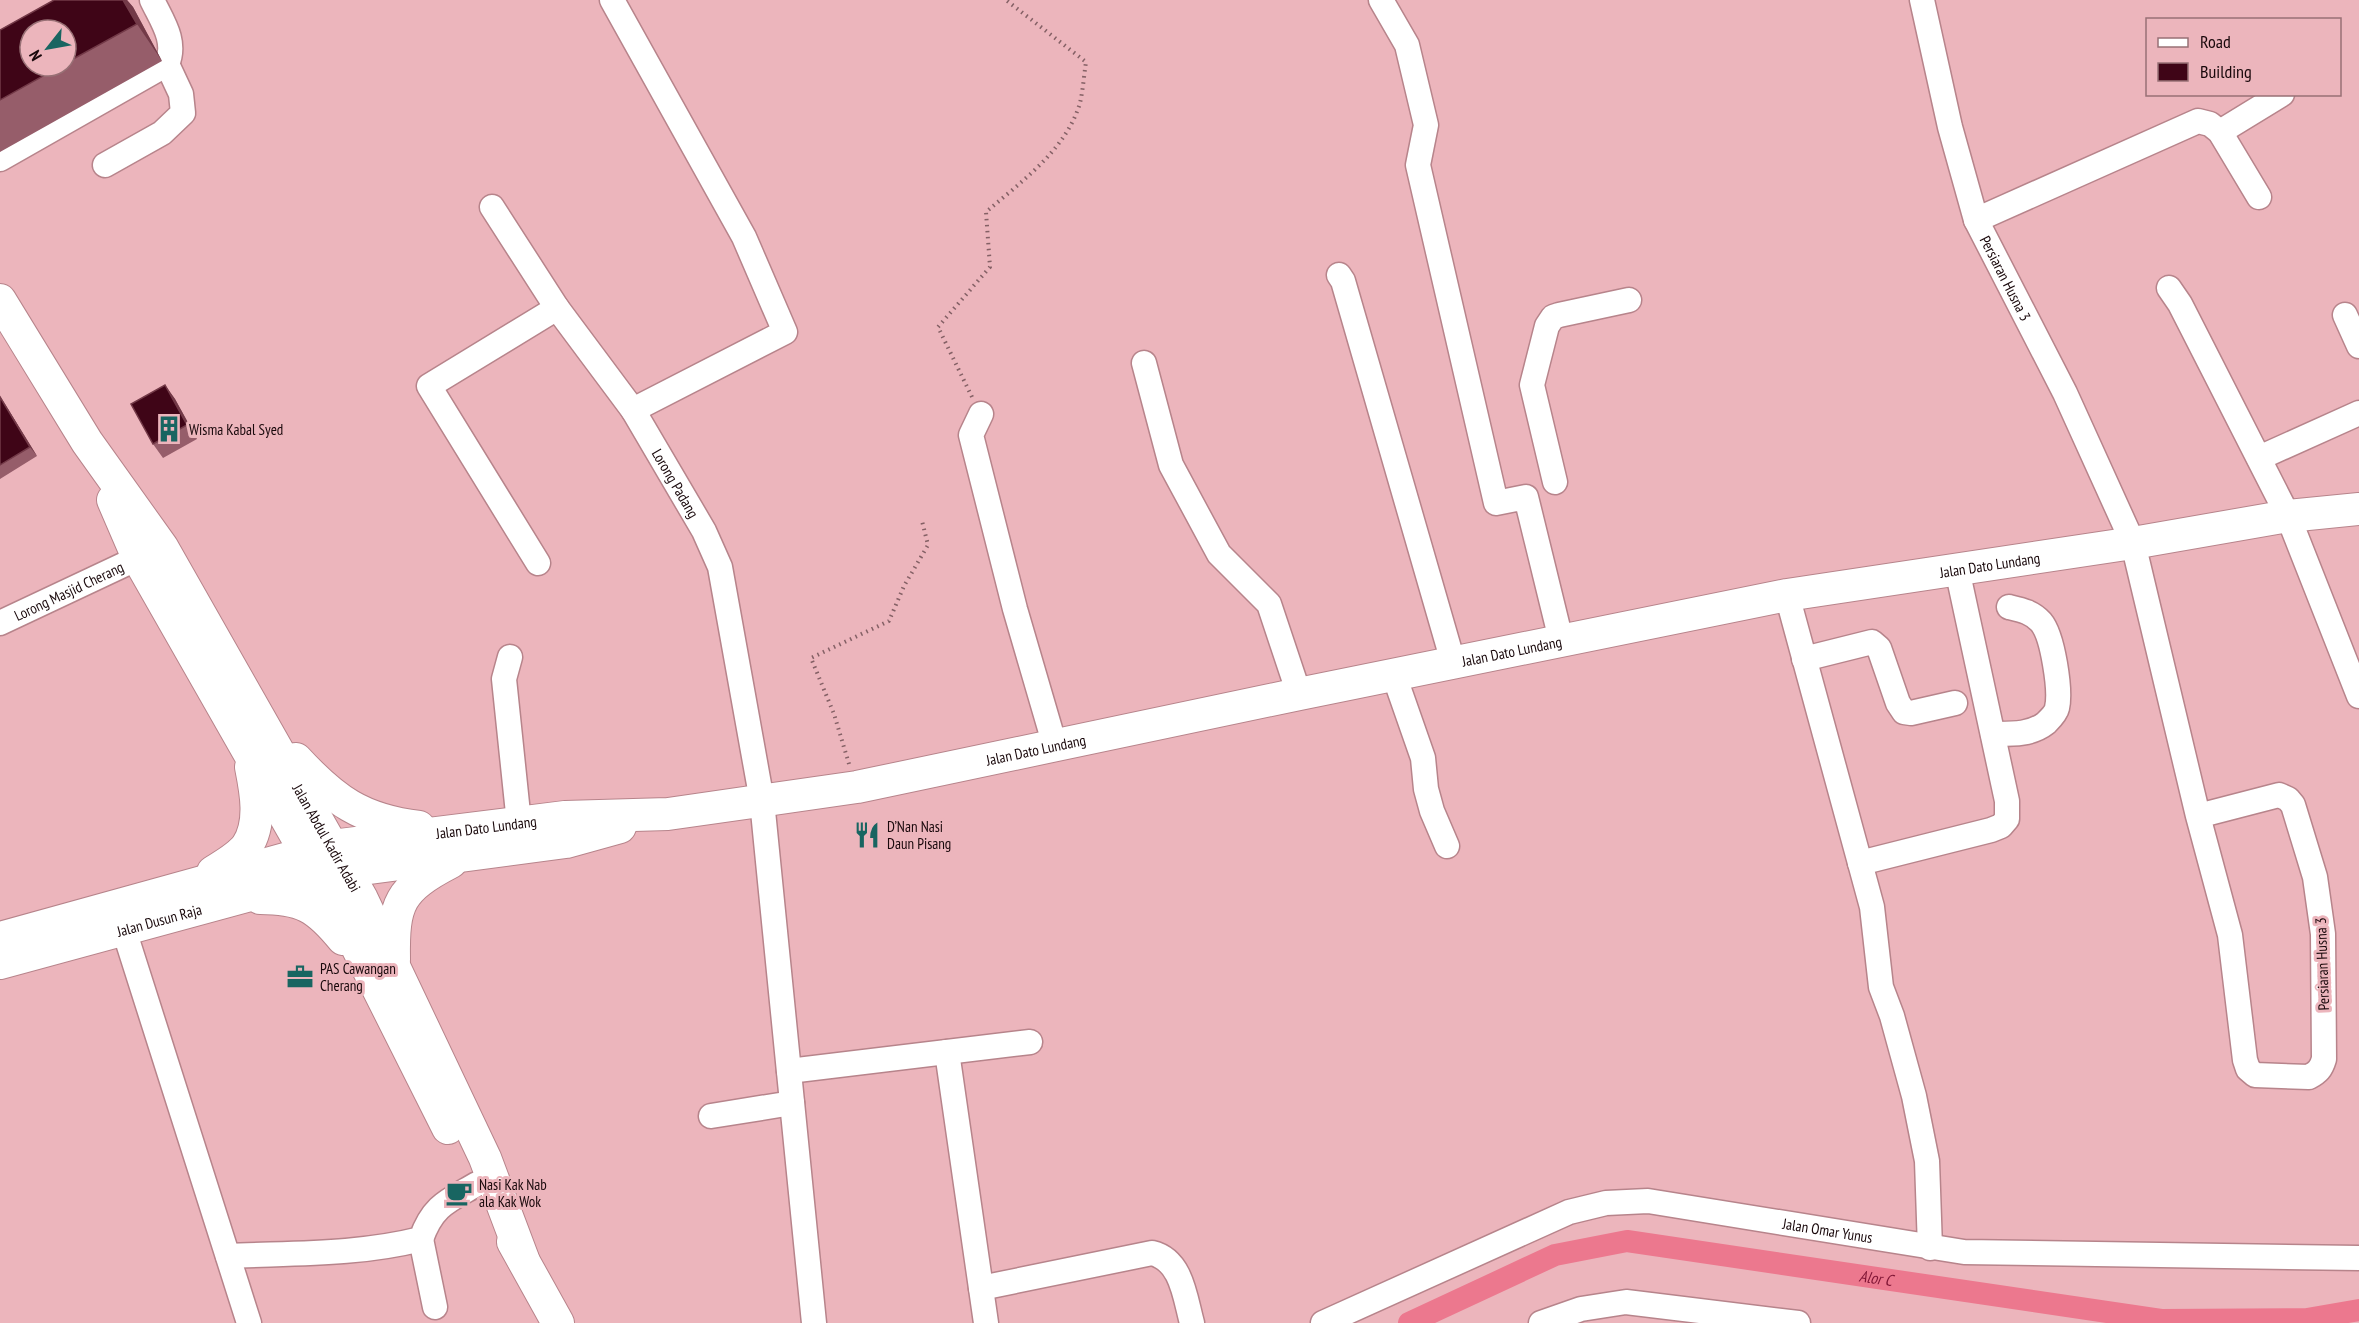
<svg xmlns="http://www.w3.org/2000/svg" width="2359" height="1323" viewBox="0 0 2359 1323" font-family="'PT Sans Narrow',sans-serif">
<rect width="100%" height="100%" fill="#ecb5bc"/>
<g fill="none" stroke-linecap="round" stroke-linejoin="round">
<path stroke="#ec788e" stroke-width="22" id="s1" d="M1409,1323L1555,1255L1627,1241L2161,1320L2307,1319L2359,1310"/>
<g stroke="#b7848b" stroke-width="27">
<g id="minor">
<path d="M612,0L744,237L785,332L633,410"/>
<path d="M1381,0L1407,45L1426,125L1418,165L1496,503L1526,497L1561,640"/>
<path id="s2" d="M1922,0L1950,127L1976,220L2065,393L2133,543L2198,816L2230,935L2245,1060L2248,1069L2255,1075L2309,1077C2318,1072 2321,1069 2324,1059L2323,934L2315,877L2293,805L2288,799L2279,795L2198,816"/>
<path d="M2220,132L2282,94"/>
<path d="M0,159L167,64C177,41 162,21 152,0"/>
<path d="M105,165L162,133L183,113L181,94L167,64"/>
<path id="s3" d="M492,207L557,308L633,410L704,531L720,567L762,801L814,1323"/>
<path d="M1976,220L2198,121L2210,124L2220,132L2259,197"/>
<path d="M1339,275L1343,281L1453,662"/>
<path d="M2169,288L2180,304L2288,516L2359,696"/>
<path d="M2345,315L2359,346"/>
<path d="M1144,363L1171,465L1219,554L1269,604L1299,694"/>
<path d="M981,414L971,435L1015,609L1055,746"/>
<path d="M2259,458L2359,413"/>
<path d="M1555,482L1532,385L1547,326L1553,317L1559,315L1629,300"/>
<path d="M538,563L429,386L557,308"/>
<path d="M1787,595L1872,907L1881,987L1892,1016L1914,1096L1927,1161L1930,1248"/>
<path id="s4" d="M0,623L138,558"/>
<path d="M510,657L504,679L519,823"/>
<path d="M1804,659L1872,642L1879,648L1898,703L1904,712L1911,713L1955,703"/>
<path d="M1394,675L1423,758L1426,789L1432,811L1447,846"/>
<path d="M1993,734C2011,734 2031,735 2046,723C2050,719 2056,713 2057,708C2061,691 2053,636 2041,622C2032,612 2022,610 2009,607"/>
<path d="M1860,863L1991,830L2001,826L2007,819V801L1957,569"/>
<path d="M124,930L249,1323"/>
<path d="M947,1052L986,1323"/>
<path d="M789,1071L1030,1042"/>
<path d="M711,1116L792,1103"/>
<path d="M421,1239L435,1307"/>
<path d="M228,1256C292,1253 358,1255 421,1239C433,1205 448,1201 477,1184"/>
<path d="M981,1288L1152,1253C1182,1260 1185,1298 1192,1323"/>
<path id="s5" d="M1323,1323L1569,1212L1606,1203L1648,1201L1964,1252L2359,1258"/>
<path d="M1541,1323L1581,1309L1626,1302L1798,1323"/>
</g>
</g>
<g stroke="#b7848b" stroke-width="34">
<g id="major">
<path id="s6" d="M0,300L87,442L162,547L362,899L485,1158L523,1259"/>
<path d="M113,500L138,558L338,909L448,1128"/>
<path d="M296,759C334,800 361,820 419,827"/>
<path d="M213,872C224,865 239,857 247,846C262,823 256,792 251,767"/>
<path d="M260,898C302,898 317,907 343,939"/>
<path id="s7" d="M0,938L332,846L565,817L668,814L857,787L1299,694L1787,595L2133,543L2288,516L2359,509"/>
<path d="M394,960C393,903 399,889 451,862"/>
<path id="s8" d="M0,963L320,876L347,871L566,842L620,827"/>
<path d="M513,1242L558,1323"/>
</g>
</g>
<path stroke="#846065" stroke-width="4" stroke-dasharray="1.5 4.5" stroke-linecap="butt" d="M972,397L938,327L990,267L986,212C1021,182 1066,150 1080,103C1083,90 1084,75 1086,62L1006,0
M849,764L834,714L811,658L889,621L904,586L928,545L922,521"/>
<use href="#minor" stroke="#fff" stroke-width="24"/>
<use href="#major" stroke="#fff" stroke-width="32"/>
</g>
<path fill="#965d6a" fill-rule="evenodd" d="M123,0H127L133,7L162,61L0,152V30ZM66,30V66H30Z
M165,385L175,399L197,439L163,458L153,444Z
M0,396L37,456L0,479Z"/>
<path fill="#733a48" d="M123,0H127L133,7L162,61L137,24Z
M165,385L175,399L197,439L187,425Z
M0,396L37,456L30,447Z"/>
<path fill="#3f0517" stroke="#733a48" stroke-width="1.5" d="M54,0H123L137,24L66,63V30H30V66H61L0,100V30Z
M165,385L187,425L153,444L131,404Z
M0,397L30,447L0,465Z"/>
<defs>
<g id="building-bare" transform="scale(2.07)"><path d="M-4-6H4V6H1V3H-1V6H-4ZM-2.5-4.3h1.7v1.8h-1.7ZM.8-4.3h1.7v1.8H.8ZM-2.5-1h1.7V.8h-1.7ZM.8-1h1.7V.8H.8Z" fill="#186561" stroke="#ecb5bc" stroke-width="2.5" paint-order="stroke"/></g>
<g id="restaurant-bare" transform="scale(2.07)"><path d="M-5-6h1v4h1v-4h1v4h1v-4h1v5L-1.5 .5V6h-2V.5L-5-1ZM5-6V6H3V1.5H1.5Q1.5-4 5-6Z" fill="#186561" stroke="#ecb5bc" stroke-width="2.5" paint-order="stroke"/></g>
<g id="office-bare" transform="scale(2.07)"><path d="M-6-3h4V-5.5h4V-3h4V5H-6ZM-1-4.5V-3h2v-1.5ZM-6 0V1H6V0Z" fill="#186561" stroke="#ecb5bc" stroke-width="2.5" paint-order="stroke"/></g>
<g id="cafe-bare" transform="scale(2.07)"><path d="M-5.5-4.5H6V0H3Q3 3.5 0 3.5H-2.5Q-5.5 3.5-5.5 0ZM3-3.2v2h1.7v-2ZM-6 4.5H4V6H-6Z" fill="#186561" stroke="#ecb5bc" stroke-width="2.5" paint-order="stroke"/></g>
</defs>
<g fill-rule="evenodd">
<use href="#building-bare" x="169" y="429"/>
<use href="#restaurant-bare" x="867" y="835"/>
<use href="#office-bare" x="300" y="977"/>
<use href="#cafe-bare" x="459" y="1193"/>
</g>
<g text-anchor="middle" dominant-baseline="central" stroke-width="6" stroke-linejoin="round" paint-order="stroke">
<g font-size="15" fill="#19080b" stroke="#ecb5bc">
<text stroke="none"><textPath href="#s2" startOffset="292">Persiaran Husna 3</textPath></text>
<text stroke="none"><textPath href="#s3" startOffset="332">Lorong Padang</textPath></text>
<text stroke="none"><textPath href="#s7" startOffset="2028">Jalan Dato Lundang</textPath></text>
<text stroke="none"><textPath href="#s4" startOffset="76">Lorong Masjid Cherang</textPath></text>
<text stroke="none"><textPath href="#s7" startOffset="1542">Jalan Dato Lundang</textPath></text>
<text stroke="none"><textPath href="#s7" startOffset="1056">Jalan Dato Lundang</textPath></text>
<text stroke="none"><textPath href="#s7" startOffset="500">Jalan Dato Lundang</textPath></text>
<text stroke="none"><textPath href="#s6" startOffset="630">Jalan Abdul Kadir Adabi</textPath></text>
<text stroke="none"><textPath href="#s8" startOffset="165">Jalan Dusun Raja</textPath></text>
<text transform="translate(2322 964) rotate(-92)">Persiaran Husna 3</text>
<text stroke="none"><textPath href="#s5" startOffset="532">Jalan Omar Yunus</textPath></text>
</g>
<g font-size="15" fill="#19080b" stroke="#ecb5bc" text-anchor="start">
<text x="189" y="429">Wisma Kabal Syed</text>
<text x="887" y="826">D’Nan Nasi<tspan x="887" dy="17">Daun Pisang</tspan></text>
<text x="320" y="968">PAS Cawangan<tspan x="320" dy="17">Cherang</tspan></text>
<text x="479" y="1184">Nasi Kak Nab<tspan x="479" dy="17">ala Kak Wok</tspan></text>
</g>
<g font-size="16" font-style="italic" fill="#7f1535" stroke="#ecb5bc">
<text stroke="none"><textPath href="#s1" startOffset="486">Alor C</textPath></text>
</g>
</g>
<rect x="2146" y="18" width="195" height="78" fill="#ecb5bc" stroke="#987075" stroke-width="1.5"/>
<rect x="2158" y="38" width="30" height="9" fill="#ffffff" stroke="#987075" stroke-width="1.5"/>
<text x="2200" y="48" font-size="18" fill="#19080b">Road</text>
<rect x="2158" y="63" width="30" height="18" fill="#3f0517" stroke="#987075" stroke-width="1.5"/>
<text x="2200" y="78" font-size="18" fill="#19080b">Building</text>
<g transform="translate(48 48) rotate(239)"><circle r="28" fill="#ecb5bc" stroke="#987075" stroke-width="1.5"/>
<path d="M0-4.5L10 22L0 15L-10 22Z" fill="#186561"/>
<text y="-9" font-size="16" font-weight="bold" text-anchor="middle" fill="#19080b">N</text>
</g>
</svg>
